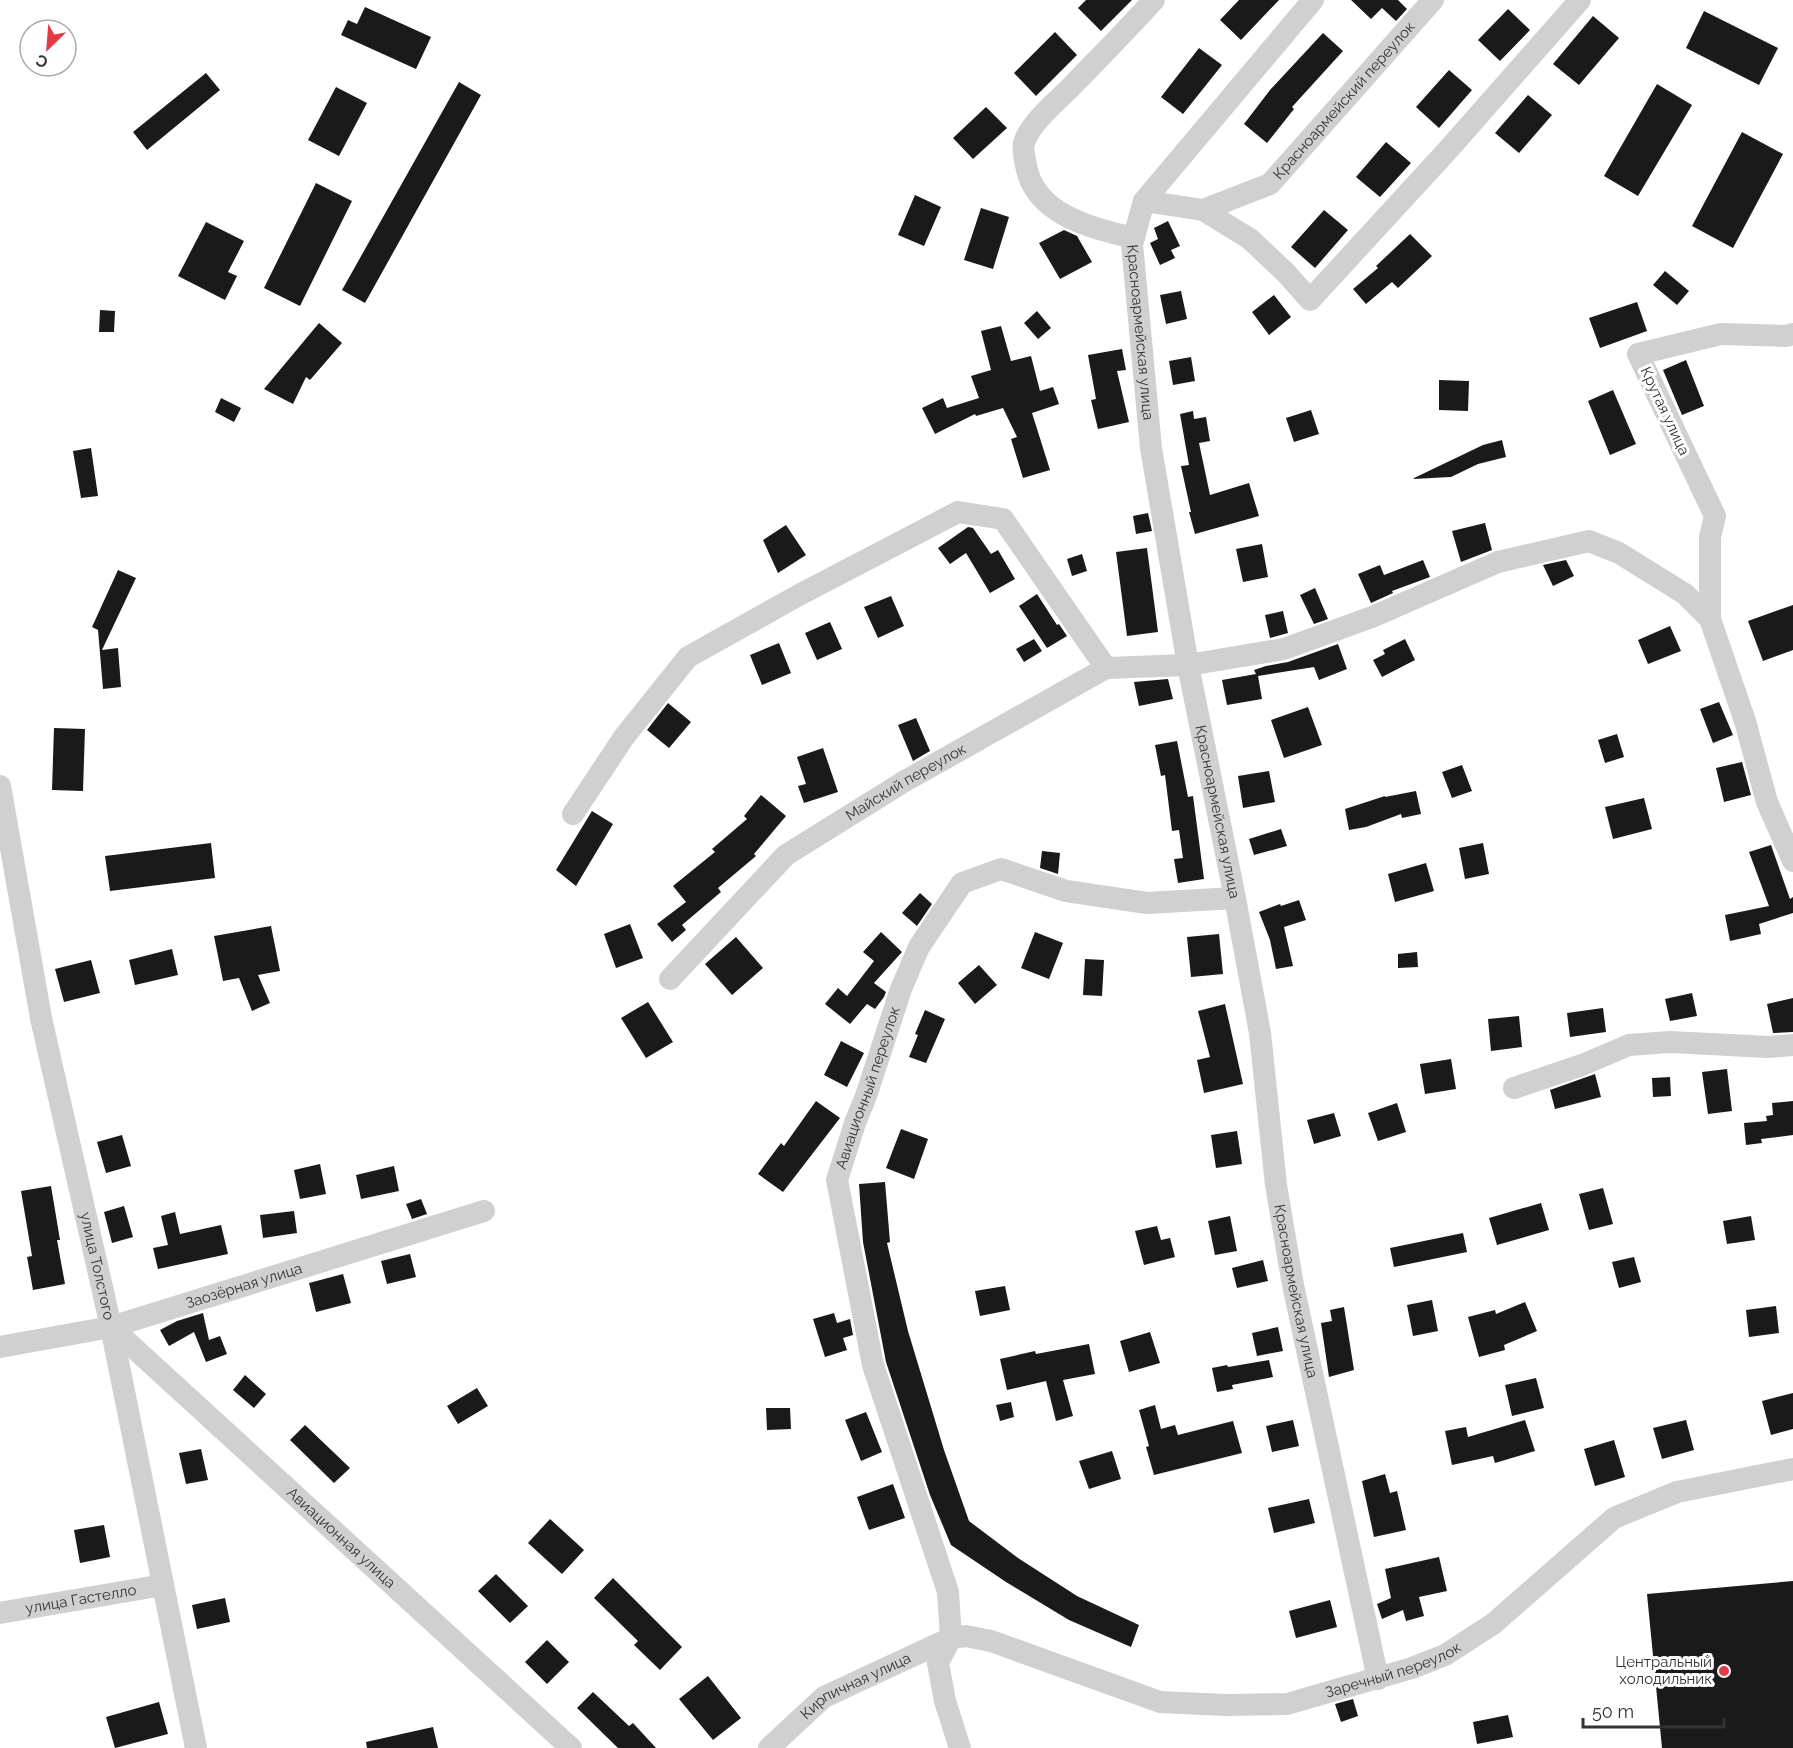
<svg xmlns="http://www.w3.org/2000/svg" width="1793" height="1748" viewBox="0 0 1793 1748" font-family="Raleway,sans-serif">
<rect width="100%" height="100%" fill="#fff"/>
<path fill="#1a1a1a" d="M1086,0H1132L1101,31L1078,8Z
M1239,0H1279L1241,40L1220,20Z
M1351,0H1398L1407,9L1396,21L1382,8L1371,19Z
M365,7L431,37L416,69L341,35L348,20L357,24Z
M1508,9L1530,30L1500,61L1478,40Z
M1704,11L1778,48L1759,85L1686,48Z
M1593,16L1619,38L1579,85L1553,64Z
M1055,32L1077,55L1036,96L1014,73Z
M1323,33L1343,51L1292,107L1294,109L1267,143L1244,124L1270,90Z
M1199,48L1222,65L1183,114L1161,97Z
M1449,70L1472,90L1439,128L1416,107Z
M206,73L220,90L147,150L133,132Z
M459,82L481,95L365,303L342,290Z
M1657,84L1692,105L1638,196L1604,176Z
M336,87L367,103L339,156L308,140Z
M1528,95L1552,115L1519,153L1495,133Z
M986,107L1007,128L973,159L953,138Z
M1742,132L1783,154L1733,248L1692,226Z
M1386,142L1411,163L1380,197L1356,177Z
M316,183L352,201L300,306L264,288Z
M915,195L941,207L924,246L898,235Z
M981,208L1009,217L993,269L964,260Z
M1324,210L1348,230L1315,268L1291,247Z
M1168,221L1180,246L1171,250L1175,258L1160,265L1150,243L1158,239L1154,228Z
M206,222L244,241L228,272L237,276L225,300L178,276Z
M1064,230L1077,236L1092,262L1060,279L1039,243Z
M1410,234L1432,256L1398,288L1392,282L1366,304L1353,289L1378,268L1376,266Z
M1665,271L1689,291L1677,305L1653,285Z
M1181,291L1187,319L1166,324L1160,295Z
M1274,295L1291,317L1269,335L1252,312Z
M1637,302L1647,331L1600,348L1589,318Z
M100,310L115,311L114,332H99Z
M1037,311L1051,328L1038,339L1024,323Z
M319,323L342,343L310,380L306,377L293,404L264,389Z
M1001,326L1011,361L1031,356L1040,391L1053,387L1059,404L1032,413L1050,470L1023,478L1011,439L1017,437L1003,408L976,416L975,414L935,434L922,408L943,398L947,408L979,398L971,376L991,370L981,331Z
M1122,349L1126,370L1117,371L1129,422L1098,429L1091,400L1096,399L1088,355Z
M1191,357L1195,381L1173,385L1169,361Z
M1686,360L1704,406L1682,415L1663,370Z
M1439,380L1469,381L1468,411L1439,410Z
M1613,390L1636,444L1610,455L1588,401Z
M221,398L241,408L234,422L215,412Z
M1311,410L1319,434L1294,442L1286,418Z
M1193,411L1194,419L1206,417L1210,441L1199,443L1210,495L1249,483L1259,516L1195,534L1189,512H1191L1181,466L1189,465L1180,414Z
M1502,440L1506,457L1478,464L1451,477L1412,479L1483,445Z
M91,448L98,496L81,498L73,451Z
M1148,513L1152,531L1136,534L1133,516Z
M1485,523L1492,550L1461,562L1452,531Z
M786,525L806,555L778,573L763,540Z
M968,527L973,528L991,554L998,550L1015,579L990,593L966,553L950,564L938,548Z
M1262,544L1268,577L1243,582L1236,549Z
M1147,548L1158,632L1127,636L1116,552Z
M1082,554L1087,571L1072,576L1067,559Z
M1423,560L1430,577L1392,591L1393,593L1371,603L1358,574L1380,565L1384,575Z
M1566,560L1574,576L1553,586L1543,565Z
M118,570L136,578L102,650L118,648L121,687L103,689L98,630L92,627Z
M1315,588L1328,619L1314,624L1300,595Z
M1037,594L1057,625L1059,624L1067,636L1047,648L1019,606Z
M891,596L904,626L878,638L864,607Z
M1793,605V650L1763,661L1748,621Z
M1283,611L1288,633L1270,638L1265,615Z
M830,622L842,649L817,660L805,633Z
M1670,626L1681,651L1648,664L1638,640Z
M1034,639L1042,651L1024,662L1016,649Z
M1405,639L1415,660L1382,677L1373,660L1385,654L1383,650Z
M779,643L791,673L762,685L750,655Z
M1338,644L1347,669L1319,680L1314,667L1258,676L1262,699L1227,705L1222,680L1256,674L1254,670L1266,666L1288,662Z
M1168,679L1173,699L1139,706L1134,682Z
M1719,702L1733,735L1713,743L1700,709Z
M668,703L691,722L669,748L647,730Z
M1308,707L1322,745L1284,758L1271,720Z
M916,718L930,751L913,761L898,725Z
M54,728L85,729L83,791L52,790Z
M1617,734L1624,757L1605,763L1598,740Z
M1177,741L1188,797L1193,796L1204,879L1178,883L1174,859L1183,858L1179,830L1172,831L1165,775L1161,776L1155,745Z
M823,748L838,792L804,803L798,786L806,784L797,757Z
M1742,762L1751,795L1724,802L1716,768Z
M1462,765L1472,791L1452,798L1442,772Z
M1269,771L1275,802L1243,808L1238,776Z
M1416,791L1421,814L1402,818L1401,814L1366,827L1349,830L1345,809L1385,796V797Z
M761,795L786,816L754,854L756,856L718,888L721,892L682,925L686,930L672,942L657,924L686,902L673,886L715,852L712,849L747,819L744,816Z
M1644,798L1652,829L1613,839L1605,807Z
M592,811L613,824L576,886L556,870Z
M1281,829L1287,846L1254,855L1249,839Z
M211,843L215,878L110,891L105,856Z
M1483,843L1489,874L1465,879L1459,848Z
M1771,845L1790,899L1793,897V913L1759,924L1761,934L1730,941L1725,915L1769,906L1749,852Z
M1042,851L1060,853L1058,874L1040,868Z
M1426,863L1434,891L1395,902L1388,874Z
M920,893L932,904L917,926L902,913Z
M1299,900L1306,920L1284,927L1293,966L1276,969L1270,940L1259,912L1280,904L1281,906Z
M630,924L643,958L616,968L604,934Z
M271,926L280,971L258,975L270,1003L252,1011L239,978L223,981L214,936Z
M881,932L902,952L874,983L886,992L884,997L875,1009L867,1004L850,1024L825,1004L838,988L847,996L874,961L863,952Z
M1035,932L1063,943L1049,979L1021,968Z
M1219,934L1223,974L1191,977L1187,937Z
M736,937L763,968L732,995L705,964Z
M172,949L178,975L135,985L129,960Z
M1417,952L1418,967L1398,968V954Z
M1085,959L1104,960L1102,996L1083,995Z
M91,960L100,993L64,1002L55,969Z
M979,965L997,985L975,1004L958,983Z
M1692,993L1697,1016L1670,1021L1665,999Z
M1793,998V1032L1773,1033L1767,1004Z
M648,1002L673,1042L646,1058L621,1018Z
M1225,1004L1243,1084L1204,1093L1197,1060L1210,1057L1198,1011Z
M1603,1008L1606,1032L1570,1037L1567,1013Z
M925,1010L945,1019L926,1063L909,1057L918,1035L915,1034Z
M1519,1016L1522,1047L1491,1051L1488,1019Z
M841,1041L864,1053L847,1087L824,1075Z
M1451,1059L1456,1089L1425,1094L1420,1064Z
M1727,1069L1732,1111L1708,1114L1702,1072Z
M1595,1074L1601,1097L1555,1109L1550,1090Z
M1670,1077L1671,1096L1653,1097L1652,1078Z
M816,1101L840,1118L783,1192L758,1174L781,1143L784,1146Z
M1793,1101V1135L1761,1139L1762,1143L1746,1145L1744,1123L1767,1121L1766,1116L1773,1115L1772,1103Z
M1397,1103L1406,1132L1378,1141L1368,1113Z
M1334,1113L1341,1136L1314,1144L1307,1120Z
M901,1129L928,1139L914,1179L886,1168Z
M1237,1131L1242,1164L1216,1168L1211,1135Z
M122,1135L131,1166L106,1173L97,1142Z
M320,1164L326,1194L300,1199L294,1170Z
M394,1166L399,1191L361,1199L356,1175Z
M885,1182L890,1242L887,1243L908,1331L944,1450L969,1521L1018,1558L1077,1596L1139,1625L1131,1647L1069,1620L1006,1582L951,1545L930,1495L886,1362L863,1242L859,1184Z
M51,1186L60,1240H57L65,1284L33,1290L27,1257L32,1256L21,1191Z
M1603,1188L1613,1224L1589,1230L1579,1194Z
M421,1199L427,1214L412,1219L406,1204Z
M1541,1203L1549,1230L1497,1245L1489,1218Z
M124,1206L133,1237L112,1243L104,1212Z
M294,1211L297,1233L263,1238L260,1215Z
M175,1212L180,1234L221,1225L228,1254L158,1269L153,1248L168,1245L161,1216Z
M1230,1216L1237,1251L1215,1255L1208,1221Z
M1751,1216L1755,1240L1727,1244L1723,1221Z
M1157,1226L1161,1240L1170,1238L1175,1257L1144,1265L1135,1231Z
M1463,1233L1467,1252L1394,1267L1390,1248Z
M410,1254L416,1277L387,1284L381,1261Z
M1634,1257L1641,1282L1619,1288L1612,1262Z
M1263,1260L1268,1281L1237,1288L1232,1268Z
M343,1274L351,1303L316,1312L309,1283Z
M1005,1286L1010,1310L980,1316L975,1291Z
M1432,1300L1438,1331L1413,1336L1407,1305Z
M1525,1302L1537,1331L1504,1345L1505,1350L1479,1357L1468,1317L1495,1310L1496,1314Z
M1776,1306L1779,1333L1749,1337L1746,1310Z
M1344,1307L1354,1370L1329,1377L1321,1323L1332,1321L1330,1310Z
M203,1313L209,1340L220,1336L227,1354L206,1362L194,1332L169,1346L160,1330L177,1321Z
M834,1313L837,1323L850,1319L853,1335L843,1338L847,1350L825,1357L813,1319Z
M1278,1327L1283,1351L1257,1356L1252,1333Z
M1150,1332L1160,1363L1129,1372L1120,1341Z
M1089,1344L1095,1374L1063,1380L1073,1416L1056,1421L1046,1381L1007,1390L1000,1359L1035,1351L1036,1354Z
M1269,1360L1273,1377L1232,1385L1233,1389L1217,1392L1212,1368L1227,1365L1228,1367Z
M245,1375L266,1394L254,1408L233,1390Z
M1536,1378L1544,1408L1512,1416L1505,1385Z
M477,1388L488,1406L458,1424L447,1406Z
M1793,1393V1429L1771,1435L1762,1401Z
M1011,1402L1014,1417L1000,1421L996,1405Z
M1155,1405L1161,1429L1175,1425L1178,1435L1233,1421L1242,1453L1154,1475L1146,1447L1149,1446L1139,1410Z
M766,1408H790L791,1429L767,1430Z
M866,1412L882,1452L861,1461L845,1420Z
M1293,1420L1299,1446L1272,1452L1266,1426Z
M1525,1420L1535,1451L1495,1463L1493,1456L1452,1465L1445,1431L1466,1427L1468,1437Z
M1686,1420L1694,1450L1662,1459L1653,1428Z
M305,1425L350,1468L334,1483L290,1440Z
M1614,1440L1625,1477L1595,1486L1584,1449Z
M201,1449L208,1480L186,1484L179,1453Z
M1112,1451L1121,1479L1089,1489L1079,1461Z
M1385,1474L1390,1493L1397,1491L1406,1530L1374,1537L1362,1481Z
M893,1484L905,1518L869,1530L857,1497Z
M1309,1499L1315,1523L1274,1533L1268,1508Z
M550,1519L584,1550L562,1574L528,1543Z
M104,1525L110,1557L80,1563L74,1530Z
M1439,1557L1447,1591L1419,1597L1424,1616L1406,1621L1403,1610L1382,1619L1377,1604L1391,1598L1385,1569Z
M496,1574L528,1606L510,1623L478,1591Z
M613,1578L682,1647L660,1670L634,1645L638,1641L594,1598Z
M1793,1581V1748H1662L1647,1594Z
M225,1598L230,1622L197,1629L192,1605Z
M1330,1600L1337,1627L1296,1638L1289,1611Z
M547,1640L569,1662L547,1684L525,1662Z
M708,1676L741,1718L713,1740L679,1699Z
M593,1692L629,1726L633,1723L656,1748H618L577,1708Z
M1353,1699L1358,1716L1341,1722L1335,1704Z
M159,1702L168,1734L115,1748L106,1717Z
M1508,1715L1513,1737L1477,1744L1473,1722Z
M433,1727L438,1748H367L366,1742Z"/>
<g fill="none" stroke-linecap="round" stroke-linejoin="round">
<g stroke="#d0d0d0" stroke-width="22">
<path id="s1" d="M1313,0L1144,201L1132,244L1151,448L1188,665L1235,898L1260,1033L1276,1185L1293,1285L1378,1679"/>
<path id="s2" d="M1144,201L1203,210L1270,184L1433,0"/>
<path d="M1203,210L1250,239L1286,273L1310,300L1447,151L1580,0"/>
<path d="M1134,238C1092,228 1034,215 1026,165C1025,159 1022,149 1024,143C1030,123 1057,101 1071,87C1099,58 1127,30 1154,0"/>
<path d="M1710,619V537L1715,516L1638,354L1721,334L1786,336L1793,334"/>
<path id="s3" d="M0,786L41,1018L111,1327L196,1748"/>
<path d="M573,814L624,737L688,657L799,595L958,512L1003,519L1106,668"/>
<path id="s4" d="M670,979L786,855L905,781L1106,668L1188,665L1284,649L1372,617L1498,562L1589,541L1619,553L1685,594L1710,619L1745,721L1767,802L1793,861"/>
<path d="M1514,1088L1582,1065L1629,1045L1670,1042L1768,1047L1793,1045"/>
<path id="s5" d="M111,1327L571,1748"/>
<path id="s6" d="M0,1347L111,1327L484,1211"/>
<path id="s7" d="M0,1613L163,1585"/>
<path id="s8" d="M769,1748L824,1697L951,1638L966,1636L991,1641L1160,1702L1225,1705L1287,1704L1412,1668L1445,1655L1493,1624L1614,1518L1677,1492L1793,1469"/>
<path id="s9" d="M960,1748L945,1701L938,1663L951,1638L948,1592L873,1365L837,1180L855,1123L866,1096L901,989L919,947L962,883L1001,869L1066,891L1147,903L1235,898"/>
</g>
</g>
<circle fill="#e63946" stroke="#fff" stroke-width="2" cx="1724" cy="1671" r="6"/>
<g text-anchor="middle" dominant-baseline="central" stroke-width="6" stroke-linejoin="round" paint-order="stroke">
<g font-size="15" fill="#333" stroke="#fff">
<text stroke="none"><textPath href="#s2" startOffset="243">Красноармейский переулок</textPath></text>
<text stroke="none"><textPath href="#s1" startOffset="396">Красноармейская улица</textPath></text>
<text transform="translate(1665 411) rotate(65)">Крутая улица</text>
<text stroke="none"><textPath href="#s4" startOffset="310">Майский переулок</textPath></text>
<text stroke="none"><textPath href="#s1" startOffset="882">Красноармейская улица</textPath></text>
<text stroke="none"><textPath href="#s9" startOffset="687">Авиационный переулок</textPath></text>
<text stroke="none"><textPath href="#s3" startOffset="490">улица Толстого</textPath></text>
<text stroke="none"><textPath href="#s6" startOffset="252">Заозёрная улица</textPath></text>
<text stroke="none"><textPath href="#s1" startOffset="1368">Красноармейская улица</textPath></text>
<text stroke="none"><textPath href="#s5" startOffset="312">Авиационная улица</textPath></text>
<text stroke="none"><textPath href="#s7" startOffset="82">улица Гастелло</textPath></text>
<text stroke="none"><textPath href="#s8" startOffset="674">Заречный переулок</textPath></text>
<text stroke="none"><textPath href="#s8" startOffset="108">Кирпичная улица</textPath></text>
</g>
<g font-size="15" fill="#333" stroke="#fff" text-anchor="end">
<text x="1712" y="1662">Центральный<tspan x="1712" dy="17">холодильник</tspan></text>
</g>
</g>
<g transform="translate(48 48) rotate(205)"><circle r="28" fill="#ffffff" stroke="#adadad" stroke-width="1.5"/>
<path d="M0-4.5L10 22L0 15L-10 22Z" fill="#e63946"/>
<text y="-9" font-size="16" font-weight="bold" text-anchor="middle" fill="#333333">С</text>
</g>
<path d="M1583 1718v9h141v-9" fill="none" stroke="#333333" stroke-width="3"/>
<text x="1592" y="1718" font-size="18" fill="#333333" stroke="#ffffff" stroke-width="4.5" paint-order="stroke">50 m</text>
</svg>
